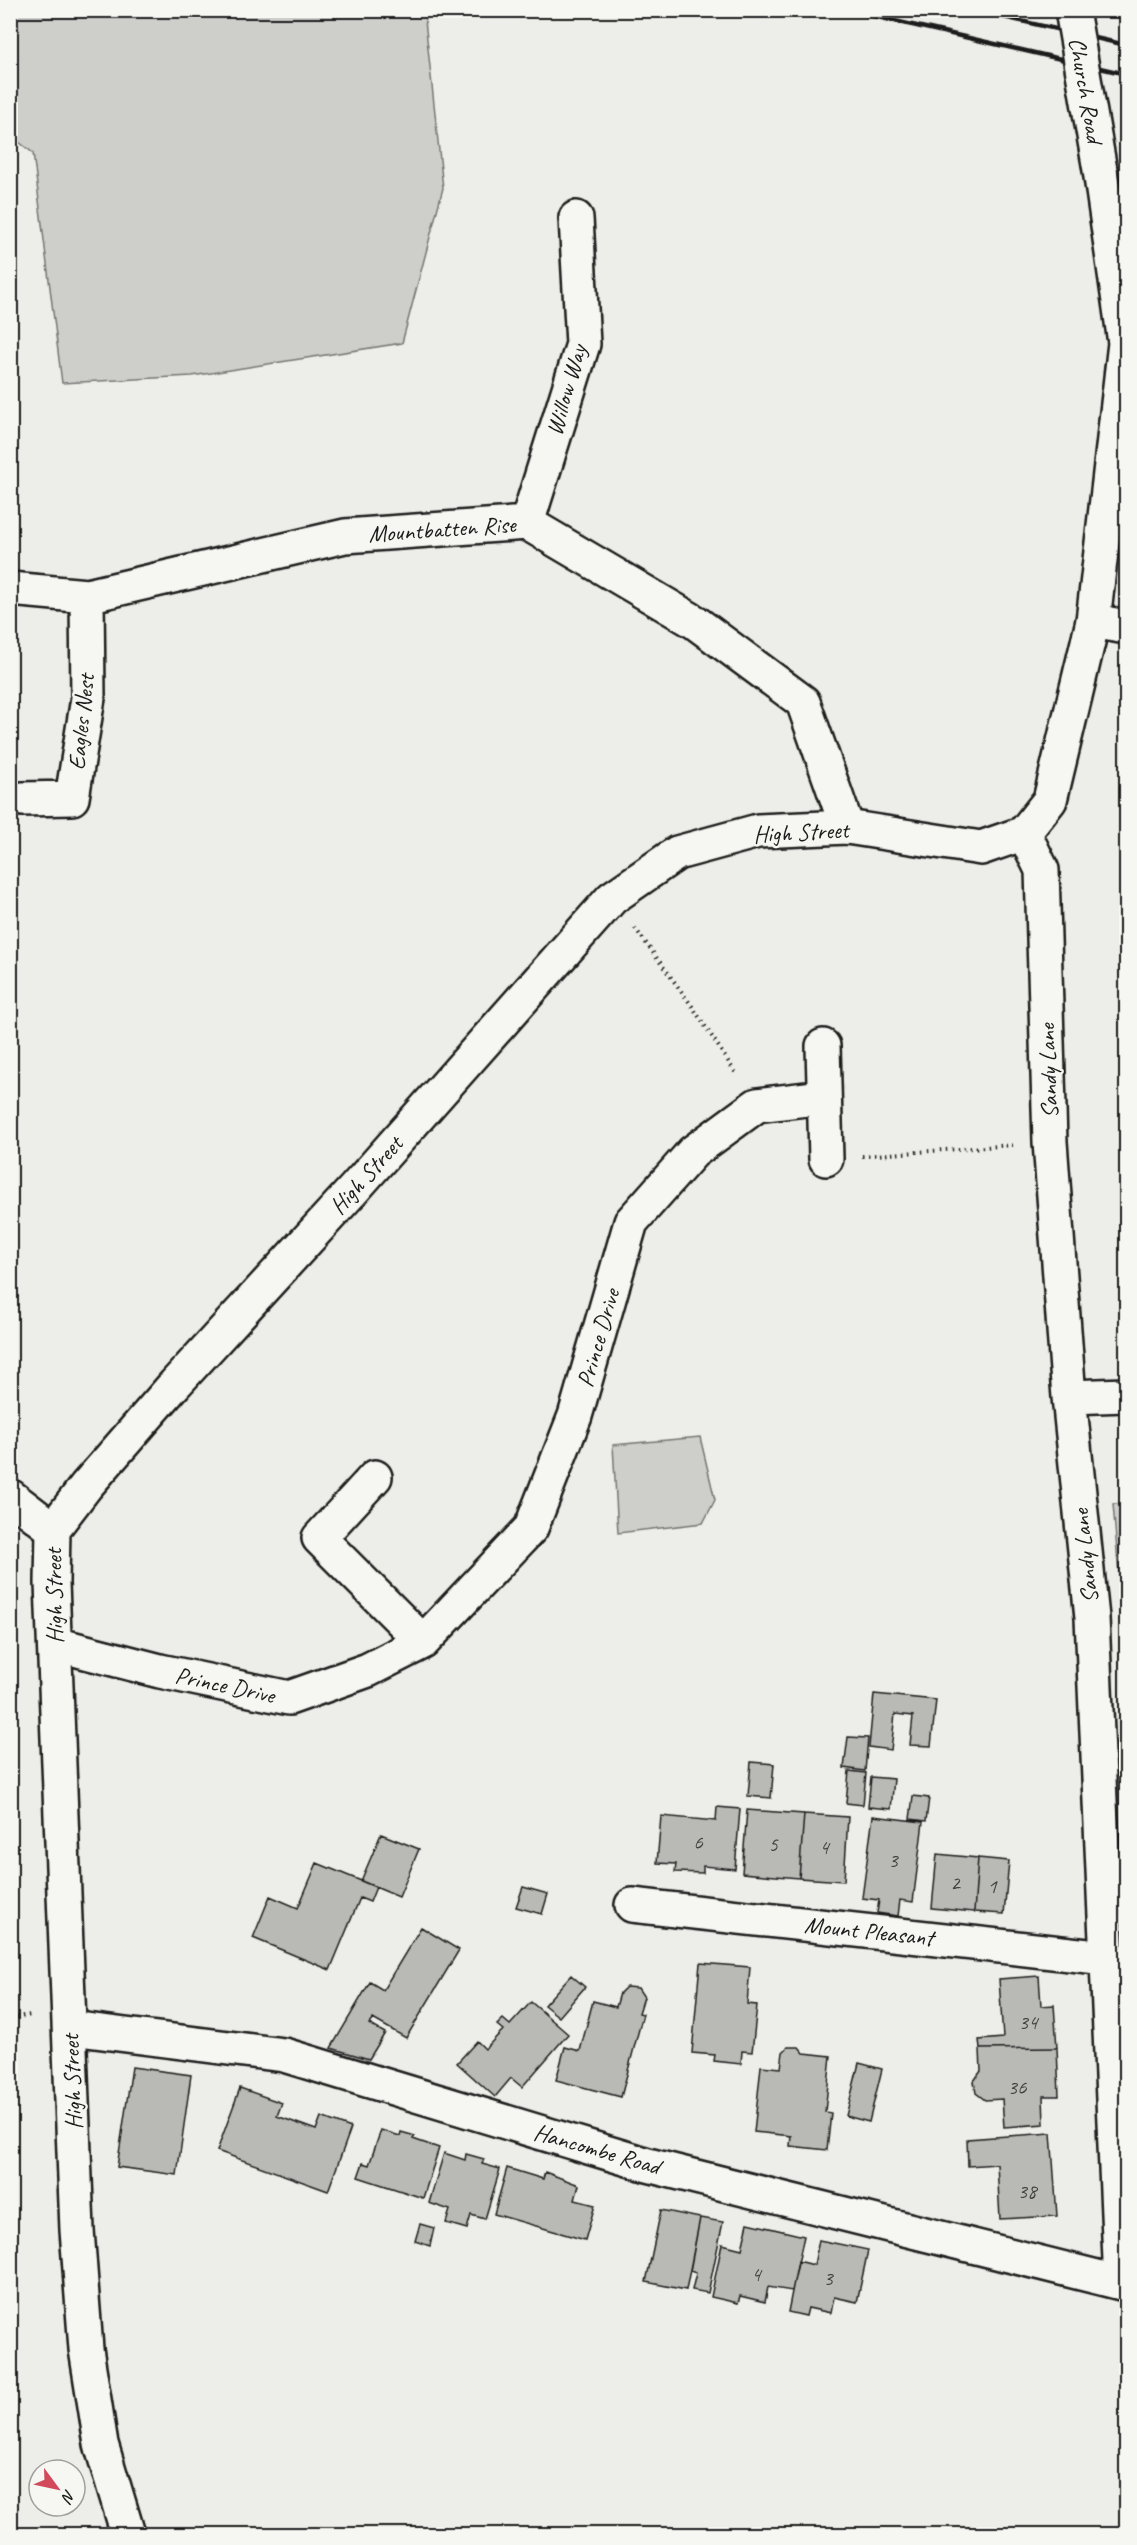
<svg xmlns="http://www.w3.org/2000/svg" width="1137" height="2545" viewBox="0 0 1137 2545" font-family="Caveat,sans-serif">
<rect width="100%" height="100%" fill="#edede9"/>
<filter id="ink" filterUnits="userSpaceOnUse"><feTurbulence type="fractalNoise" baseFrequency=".0167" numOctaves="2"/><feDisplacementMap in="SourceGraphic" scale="12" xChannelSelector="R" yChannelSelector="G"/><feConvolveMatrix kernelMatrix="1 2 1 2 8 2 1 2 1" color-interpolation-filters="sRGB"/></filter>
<g filter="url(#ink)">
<path fill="#cececb" stroke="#757574" stroke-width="1.5" d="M10,11H424L443,188L402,343L192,376L62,383L33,153L11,136Z
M700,1437L715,1500L703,1523L618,1533L613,1445Z
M1126,1503V1601L1120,1587L1113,1504Z"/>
<path fill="#b9b9b6" stroke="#1c1c1c" stroke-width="1.5" d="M874,1694L936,1700L931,1746L910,1745L913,1716L895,1714L891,1750L869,1747Z
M848,1737L868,1738L865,1771L844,1768Z
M751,1762L774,1764L771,1798L748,1796Z
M849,1771L866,1773L863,1805L846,1803Z
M871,1777L894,1779L891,1809L868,1807Z
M913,1796L929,1798L926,1821L910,1819Z
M717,1807L740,1809L735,1869L703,1866V1873L675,1872L676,1864L657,1863L661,1816L716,1821Z
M747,1810L804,1814L799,1878L742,1873Z
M804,1814L848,1817L844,1881L799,1878Z
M873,1816L923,1822L913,1902L900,1900L898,1916L877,1913L879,1900L862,1898Z
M381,1834L419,1849L399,1897L361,1881Z
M937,1854L978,1858L974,1912L932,1908Z
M978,1858L1009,1861L1004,1914L974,1912Z
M317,1863L376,1887L370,1902L360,1898L330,1970L253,1938L270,1896L298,1908Z
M523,1887L548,1894L542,1914L516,1907Z
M421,1927L459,1950L406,2038L373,2019L369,2024L385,2033L369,2059L331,2048L370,1982L383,1990Z
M700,1963L750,1967L747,2004L757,2005L752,2052L742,2051L741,2064L714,2061L715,2055L692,2053Z
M571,1975L585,1987L559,2017L544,2005Z
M1039,1976L1041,2006L1054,2005L1057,2048L980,2049L979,2040L1003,2038L999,1979Z
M626,1987L638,1988L644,1997L639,2013L643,2014L621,2097L556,2080L565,2047L580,2051L593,2001L616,2007L620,1993Z
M531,2002L568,2034L522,2087L511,2078L495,2097L457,2063L477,2041L485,2049L503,2030L497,2025L503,2019L510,2025Z
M788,2047H799L804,2053L831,2056L825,2112L831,2113L827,2150L790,2146L791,2136L754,2132L761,2066L781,2068L783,2052Z
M1057,2048L1059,2096H1043L1044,2124L1004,2127L1002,2099L985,2100L976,2093L974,2081L981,2071L980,2049Z
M859,2063L882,2069L869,2122L846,2116Z
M132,2067L191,2075L177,2175L117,2167Z
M240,2088L282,2103L277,2116L316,2130L321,2117L351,2128L328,2191L217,2151Z
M381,2130L400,2136L401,2132L415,2136L413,2139L439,2148L423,2198L358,2177L363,2163L369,2165Z
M1051,2133L1057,2216L1000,2219L997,2164L968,2166L967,2139Z
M444,2153L465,2160L466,2154L484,2159L482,2164L500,2169L485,2219L471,2215L467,2229L446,2223L450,2210L429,2203Z
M507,2168L543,2179L545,2172L579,2185L575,2200L595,2205L585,2240L494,2214Z
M661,2210L700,2218L686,2290L646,2282Z
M700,2218L723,2222L708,2293L692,2290L696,2273L690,2271Z
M748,2223L804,2236L792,2291L768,2287L765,2302L740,2296L738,2303L711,2297L722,2244L742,2249Z
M420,2224L434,2228L430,2246L415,2241Z
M819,2240L868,2250L857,2302L834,2297L831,2313L808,2308L806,2316L788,2312L798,2261L814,2265Z"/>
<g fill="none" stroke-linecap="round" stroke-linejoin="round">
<g stroke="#1c1c1c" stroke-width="38">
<path id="minor" d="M527,523L583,344L576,218
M10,589L87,596L345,536L527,523L695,622L803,702L847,827
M1093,621L1126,627
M22,799L72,798L88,698L87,596
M823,1046L826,1159
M1069,1397L1126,1395
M375,1477L319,1538L423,1642
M10,1496L53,1529
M55,1644L160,1671L289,1698L368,1670L423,1642L531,1528L575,1416L631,1222L693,1152L757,1105L823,1097
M632,1905L1106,1958
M71,2028L284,2055L648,2165L1121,2283L1092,1618L1069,1397L1050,1142L1042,870L1024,833"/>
</g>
<g stroke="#1c1c1c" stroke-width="38">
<path id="tertiary" d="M128,2534L101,2444L86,2349L77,2230L52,1583L53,1529L86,1486L175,1384L355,1188L612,898L677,853L758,831L847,827L981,848L1024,833L1050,800L1093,621L1125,343L1100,170"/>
</g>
<path stroke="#1c1c1c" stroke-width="4" stroke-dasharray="1.5 4.5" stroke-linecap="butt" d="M635,928L692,1006L737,1075
M862,1156L1013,1145
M10,2018L31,2015
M1125,2320L1126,2334"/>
<use href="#minor" stroke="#f6f6f2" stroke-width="33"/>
<use href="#tertiary" stroke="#f6f6f2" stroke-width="33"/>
<path stroke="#1c1c1c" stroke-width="4.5" d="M847,10L1126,74
M973,10L1126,45"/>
<g stroke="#1c1c1c" stroke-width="38" stroke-linecap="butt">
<path id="tertiary-bridge" d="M1072,10L1100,170"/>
</g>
<use href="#tertiary-bridge" stroke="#f6f6f2" stroke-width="33"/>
</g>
</g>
<g text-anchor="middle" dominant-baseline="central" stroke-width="4.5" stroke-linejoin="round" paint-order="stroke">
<g font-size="21" fill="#434342">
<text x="698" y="1842">6</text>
<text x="773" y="1844">5</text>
<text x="824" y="1847">4</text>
<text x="893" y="1860">3</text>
<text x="955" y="1883">2</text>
<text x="992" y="1886">1</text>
<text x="1028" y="2022">34</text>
<text x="1017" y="2087">36</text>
<text x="1027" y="2191">38</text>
<text x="756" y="2274">4</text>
<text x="828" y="2278">3</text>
</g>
<g font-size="24" fill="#1c1c1c" stroke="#f6f6f2">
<text transform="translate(1086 90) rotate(80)">Church Road</text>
<text transform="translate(566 390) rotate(-74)">Willow Way</text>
<text transform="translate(442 529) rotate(-4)">Mountbatten Rise</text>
<text transform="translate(81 722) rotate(-84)">Eagles Nest</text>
<text transform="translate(801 832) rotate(-3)">High Street</text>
<text transform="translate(1048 1071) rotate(-92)">Sandy Lane</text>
<text transform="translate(366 1175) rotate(-48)">High Street</text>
<text transform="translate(598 1338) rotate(-74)">Prince Drive</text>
<text transform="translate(1085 1556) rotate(-96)">Sandy Lane</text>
<text transform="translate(54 1596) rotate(-91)">High Street</text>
<text transform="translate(225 1685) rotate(12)">Prince Drive</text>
<text transform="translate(869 1931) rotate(6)">Mount Pleasant</text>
<text transform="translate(72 2082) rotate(-92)">High Street</text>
<text transform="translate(597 2149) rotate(16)">Hancombe Road</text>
</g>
</g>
<rect width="1137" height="2545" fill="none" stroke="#f6f6f2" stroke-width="36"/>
<rect x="18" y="18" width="1101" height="2509" fill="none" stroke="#1c1c1c" stroke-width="2" filter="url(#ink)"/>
<g transform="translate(57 2488) rotate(123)"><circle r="28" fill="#f6f6f2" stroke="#9f9f9c" stroke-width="1.5"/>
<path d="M0-4.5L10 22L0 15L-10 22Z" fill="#d1495b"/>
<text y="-9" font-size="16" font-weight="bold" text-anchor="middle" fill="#1c1c1c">N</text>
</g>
</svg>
